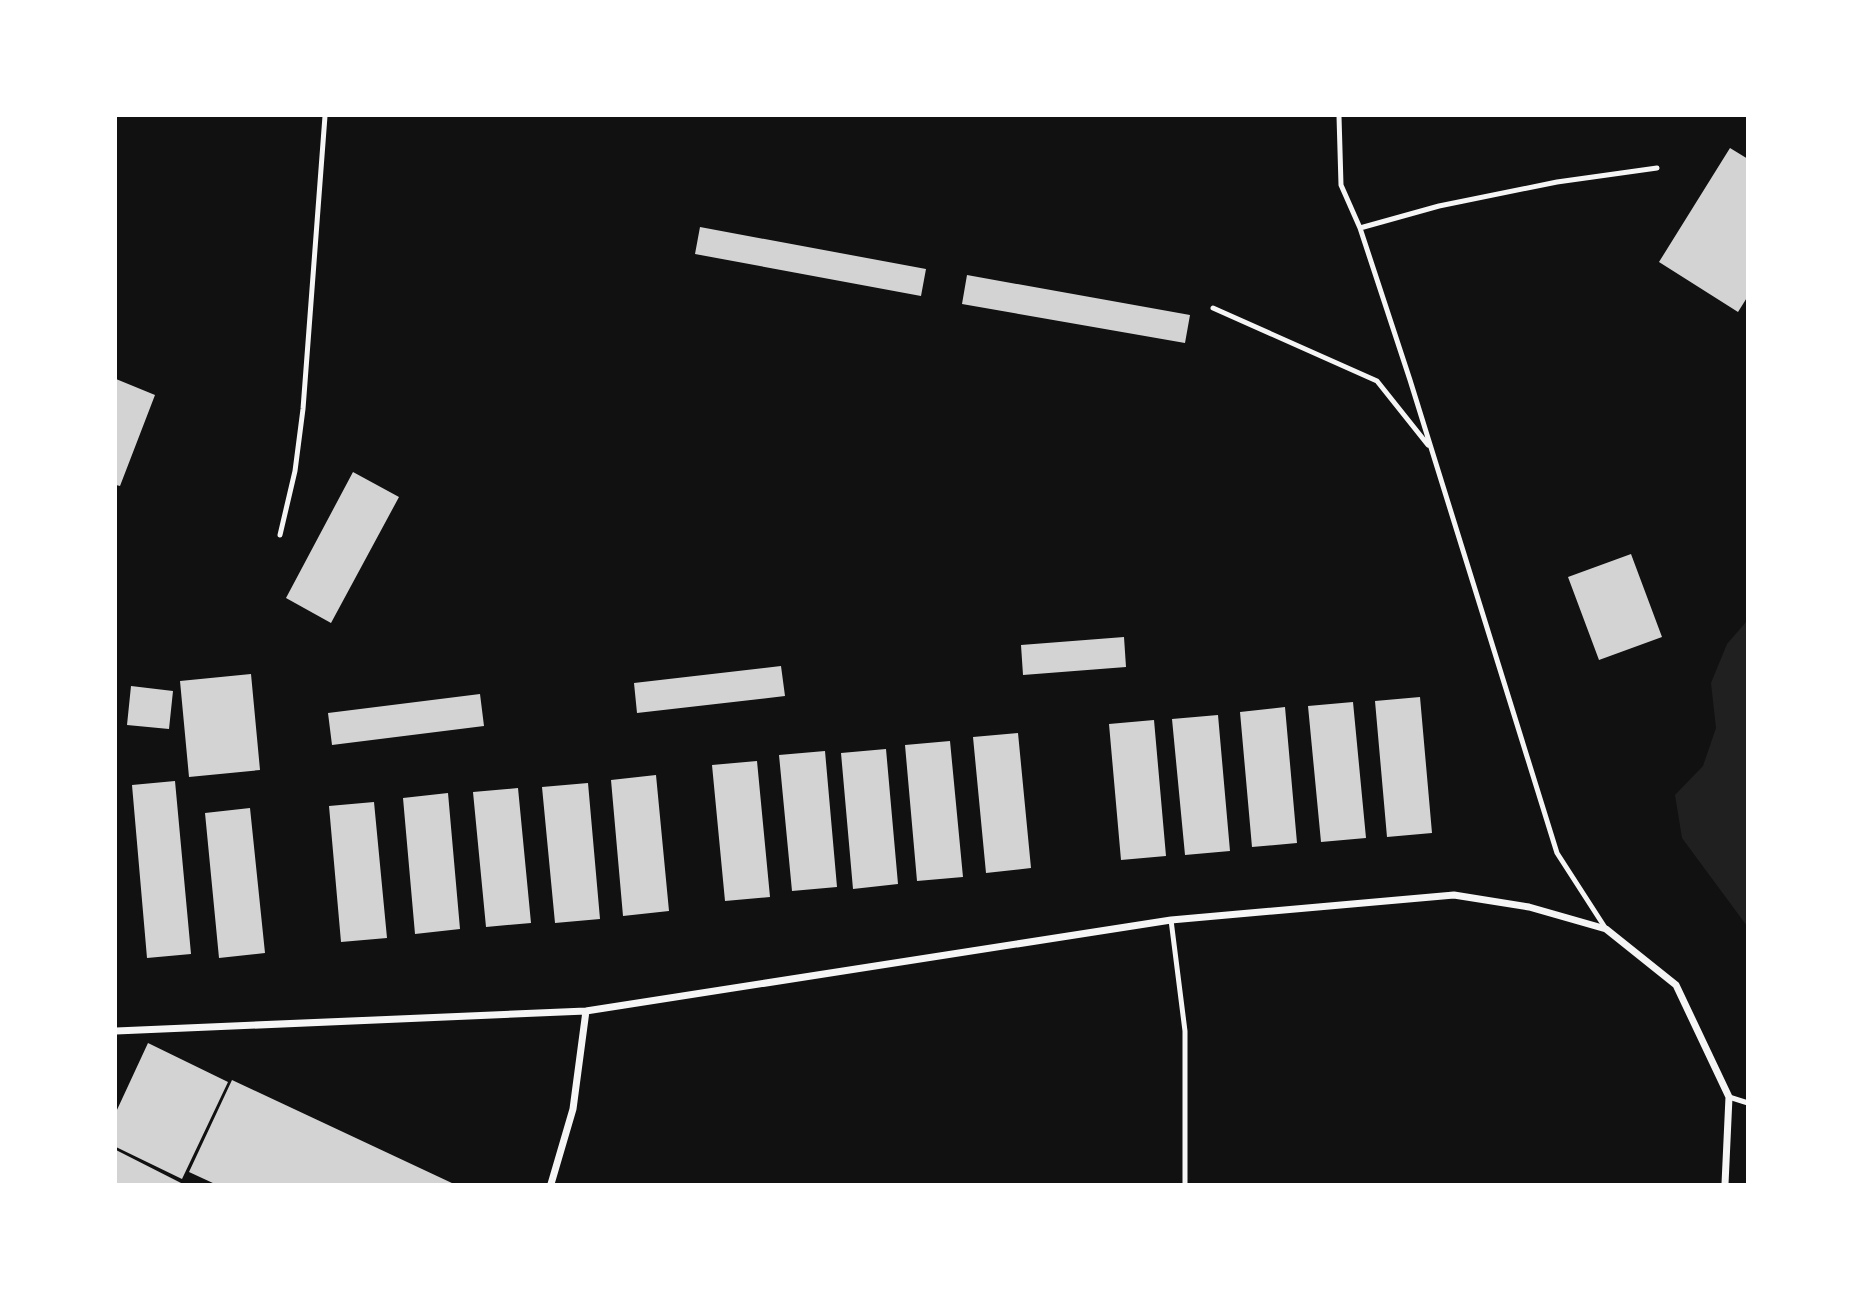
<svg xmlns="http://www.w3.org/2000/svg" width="1863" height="1300" viewBox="0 0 1863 1300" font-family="Montserrat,sans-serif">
<rect width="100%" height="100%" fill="#111"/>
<path fill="#202020" d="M1747,621V926L1682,838L1675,795L1703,766L1716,728L1711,683L1727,644Z"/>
<path fill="#d3d3d3" d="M1730,148L1748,159V296L1738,312L1659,262Z
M700,227L926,269L921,296L695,254Z
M967,275L1190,315L1185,343L962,304Z
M116,379L155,395L120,486L116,485Z
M353,472L399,497L331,623L286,598Z
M1631,554L1662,637L1599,660L1568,577Z
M1124,637L1126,667L1023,675L1021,645Z
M781,666L785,696L637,713L634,683Z
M251,674L260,770L189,777L180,681Z
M131,686L173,691L169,729L127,725Z
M480,694L484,726L332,745L328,713Z
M1420,697L1432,833L1387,837L1375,701Z
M1353,702L1366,838L1321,842L1308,706Z
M1285,707L1297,843L1252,847L1240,712Z
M1218,715L1230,851L1185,855L1172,719Z
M1154,720L1166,856L1121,860L1109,724Z
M1018,733L1031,868L986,873L973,737Z
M950,741L963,877L917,881L905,745Z
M886,749L898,884L853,889L841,753Z
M825,751L837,887L792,891L779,755Z
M757,761L770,897L725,901L712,765Z
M656,775L669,911L623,916L611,780Z
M175,781L191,954L147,958L132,785Z
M588,783L600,919L555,923L542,787Z
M518,788L531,923L486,927L473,792Z
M448,793L460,929L415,934L403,798Z
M374,802L387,938L341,942L329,806Z
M250,808L265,953L219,958L205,813Z
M148,1043L228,1082L182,1179L116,1147V1112Z
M232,1080L454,1184H215L189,1172Z
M116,1150L183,1184H116Z"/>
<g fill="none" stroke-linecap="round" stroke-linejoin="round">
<path stroke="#f5f5f5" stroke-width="5" d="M1339,116L1341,185L1360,228L1410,380L1557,853L1606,929
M1360,228L1439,206L1557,182L1657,168
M1213,308L1377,381L1428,445
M280,535L295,471L303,409L325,116
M1171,920L1185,1031V1184
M1729,1097L1748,1103"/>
<path stroke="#f5f5f5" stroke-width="7" d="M116,1031L586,1011L1171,920L1454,895L1529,907L1606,929L1676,985L1729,1097L1725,1184
M551,1184L573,1109L586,1011"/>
</g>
<rect width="1863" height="1300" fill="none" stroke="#ffffff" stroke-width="234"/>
</svg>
